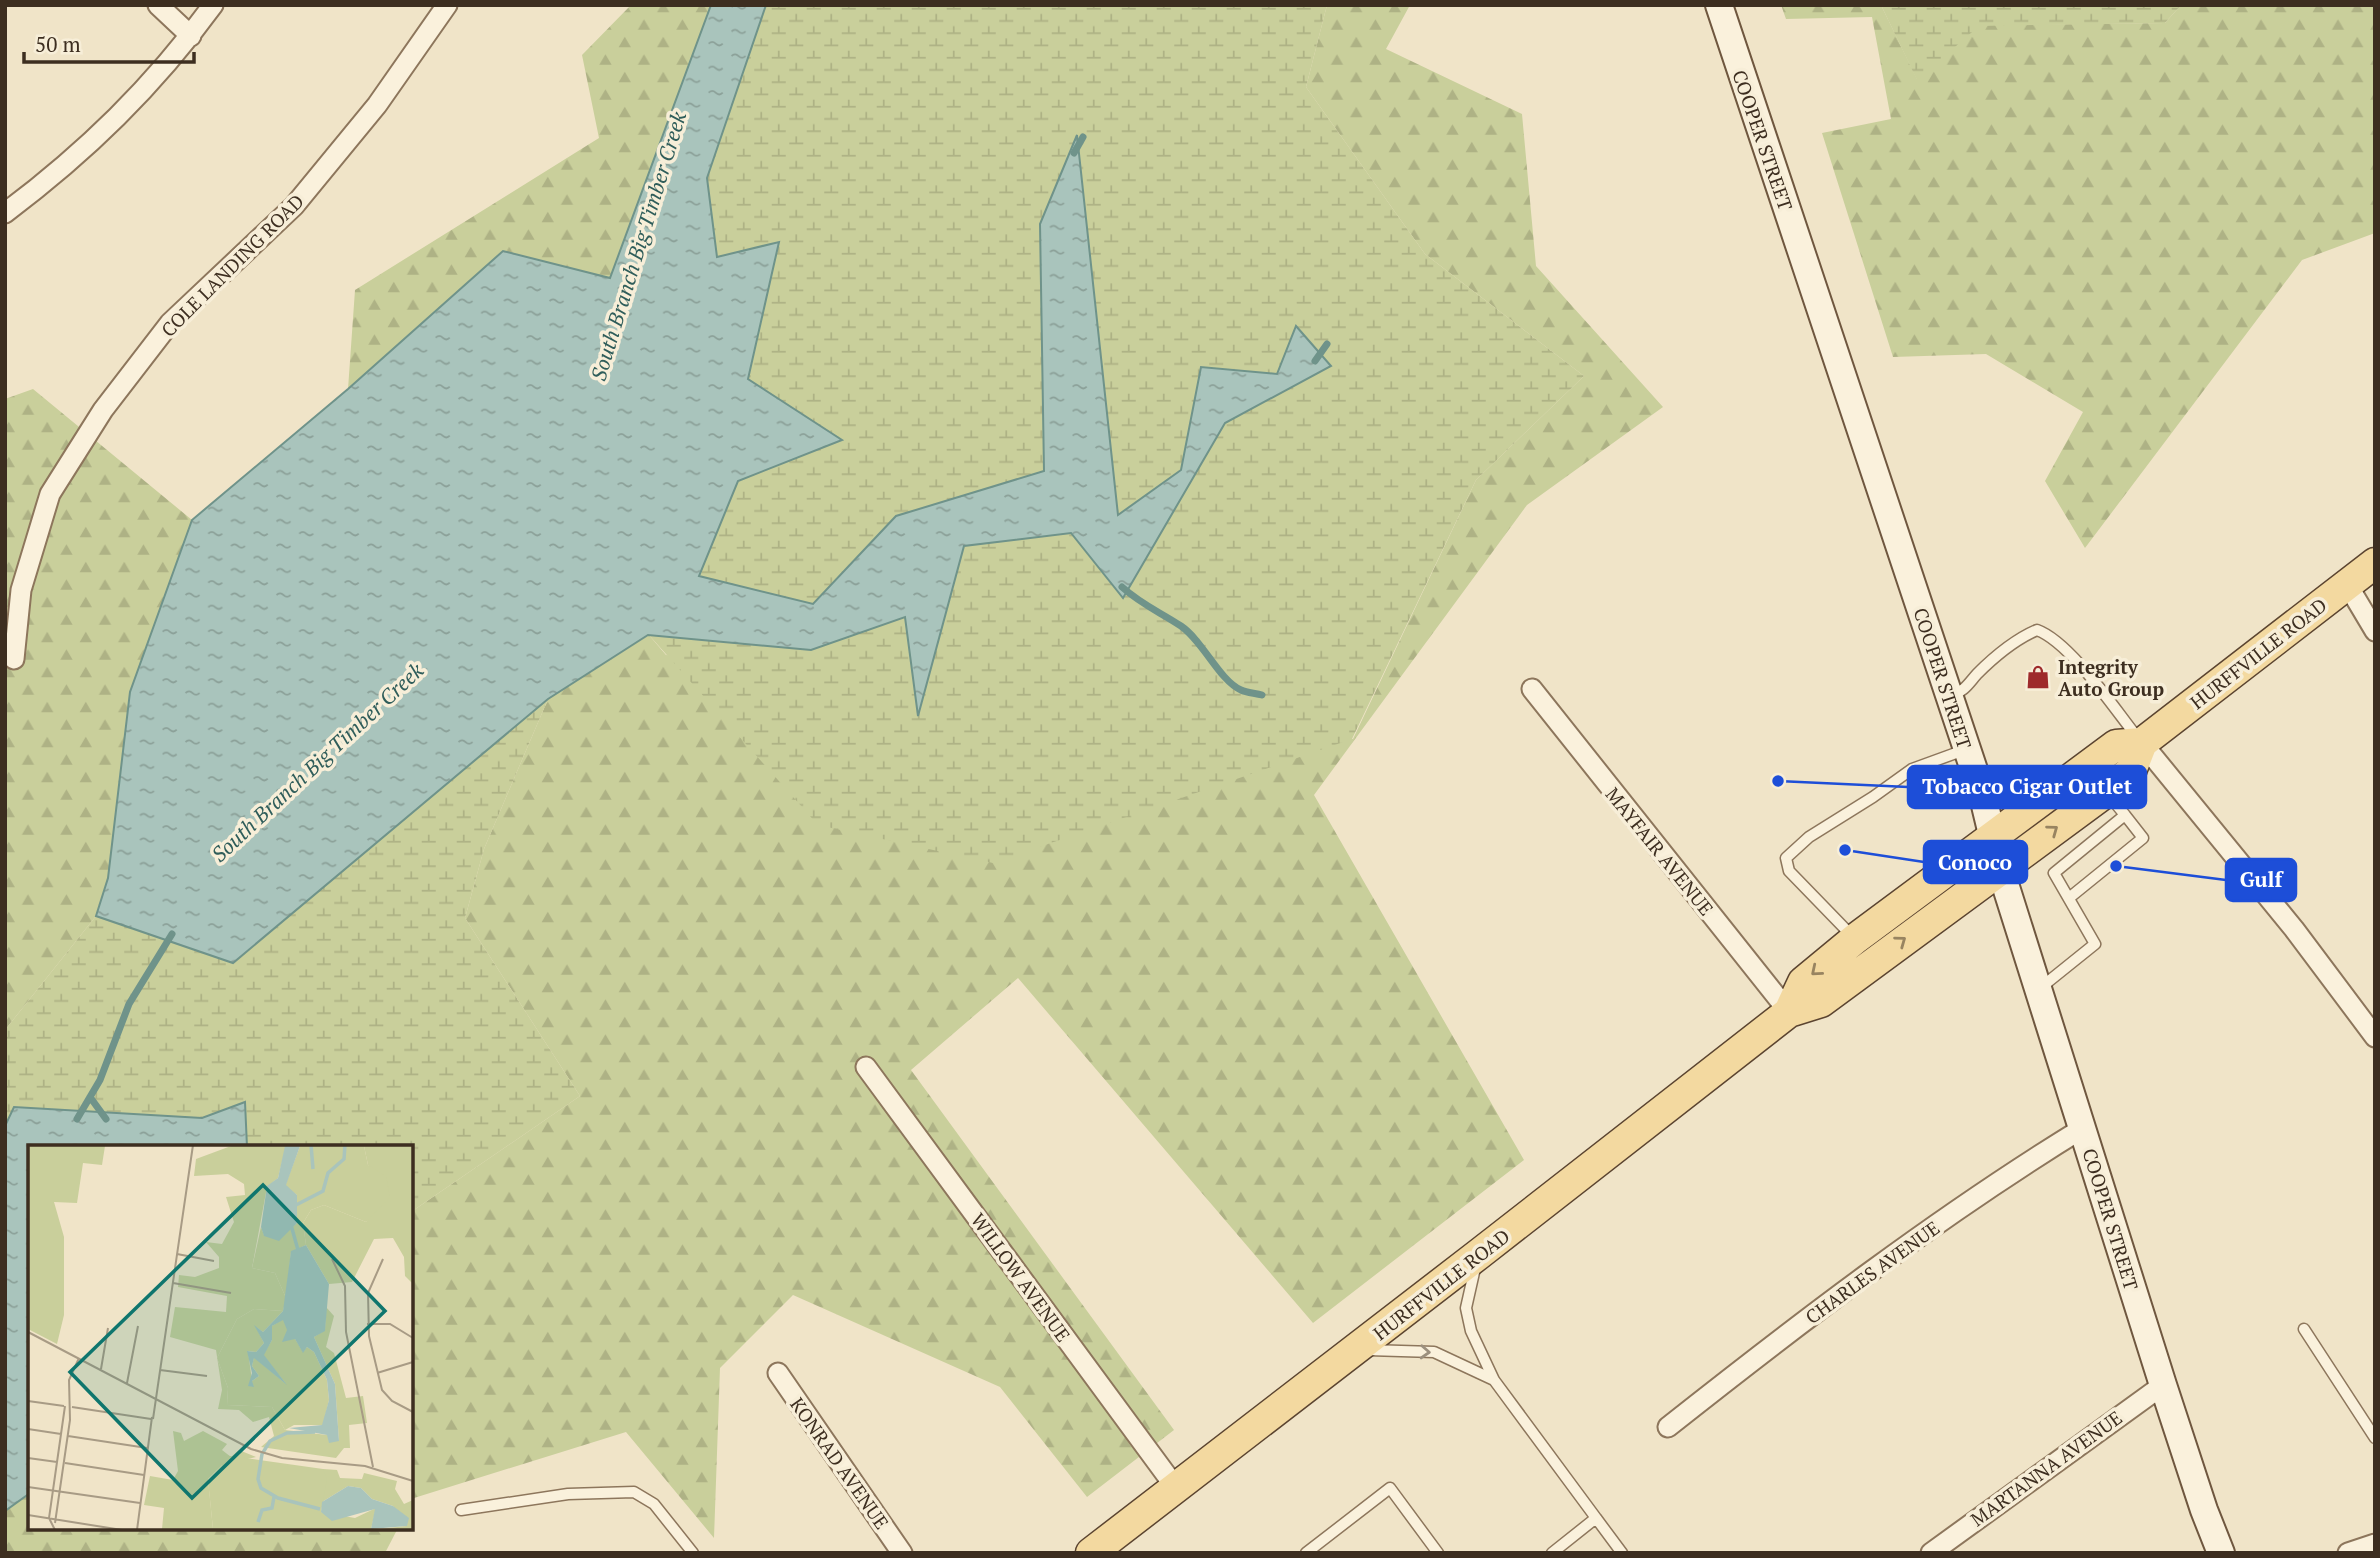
<svg xmlns="http://www.w3.org/2000/svg" width="2380" height="1558" viewBox="0 0 2380 1558" font-family="'PT Serif',serif">
<defs>
<pattern id="forest-firs" width="22" height="20" patternUnits="userSpaceOnUse" patternTransform="scale(1.75)"><rect width="22" height="20" fill="#c9cf9b"/><path d="M5 1l3.5 6h-7zM16 11l3.5 6h-7z" fill="#aeb285"/></pattern>
<pattern id="wetland-marsh" width="20" height="14" patternUnits="userSpaceOnUse" patternTransform="scale(1.75)"><rect width="20" height="14" fill="#c9cf9b"/><path d="M1 5h8M5 5V1M11 12h8M15 12V8" fill="none" stroke="#aeb285"/></pattern>
<pattern id="water-ripples" width="26" height="14" patternUnits="userSpaceOnUse" patternTransform="scale(1.75)"><rect width="26" height="14" fill="#a9c4bc"/><path d="M2 4q2-2 4 0t4 0M15 11q2-2 4 0t4 0" fill="none" stroke="#8ba098"/></pattern>
</defs>
<rect width="100%" height="100%" fill="#f0e4c8"/>
<path fill="url(#forest-firs)" d="M631,5H711L610,278L503,251L348,389L355,290L599,138L582,55Z
M1327,5H1410L1386,49L1522,114L1536,266L1663,407L1527,505L1314,795L1524,1160L1313,1323L1018,978L911,1070L1174,1430L1087,1497L1000,1387L793,1295L720,1368L714,1538L626,1432L414,1498L411,1502V1212L580,1096L465,918L484,849L548,699L649,635L666,655L1353,739L1476,480L1584,376L1425,254L1306,87Z
M1781,5H1881L1917,79L1979,25L2165,23L2181,5H2375V233L2302,260L2085,548L2045,481L2083,412L1986,354L1893,357L1822,133L1891,119L1872,17L1786,19Z
M33,389L192,520L130,692L108,878L96,916L5,1030V399Z
M30,1493V1528H398L385,1553H5V1511Z"/>
<path fill="url(#wetland-marsh)" d="M766,5H1327L1306,87L1425,254L1584,376L1476,480L1352,739L993,863L818,825L649,635L811,650L905,617L918,714L964,546L1071,533L1123,598L1225,423L1331,366L1277,374L1201,367L1181,470L1118,516L1077,137L1040,224L1044,471L896,516L813,604L699,576L738,481L842,440L748,379L779,242L717,257L707,178Z
M1881,5H2181L2165,23L1979,26L1917,80Z
M548,699L484,849L465,918L580,1096L411,1212V1147H247L244,1102L202,1118L14,1107L5,1126V1030L96,916L233,963Z"/>
<path fill="url(#water-ripples)" stroke="#6f938a" stroke-width="2" d="M711,5H766L707,178L717,257L779,242L748,379L842,440L738,481L699,576L813,604L896,516L1044,471L1040,224L1077,135L1118,515L1181,470L1201,367L1277,374L1296,326L1331,366L1225,423L1123,598L1071,533L964,546L918,716L905,617L811,650L648,635L548,699L233,963L96,916L108,878L130,692L192,520L348,389L503,251L610,278Z
M245,1102L247,1147H30V1493L5,1511V1126L14,1107L202,1118Z"/>
<g fill="none" stroke-linecap="round" stroke-linejoin="round">
<path stroke="#6f938a" stroke-width="7" d="M1074,153L1083,137
M1315,361L1327,344
M1122,587C1142,605 1160,612 1181,626C1203,641 1219,680 1241,690C1247,693 1256,693 1262,695
M90,1097L106,1119
M77,1119L100,1080L129,1004L172,934"/>
<g stroke="#8d765c" stroke-width="13">
<path id="lane" d="M1951,695C1965,691 1968,684 1977,674C1993,658 2016,639 2037,630C2070,642 2114,708 2137,737
M2069,898L2143,838L2125,815
M1853,937L1789,871L1786,858L1809,837L1873,797L1912,769L1967,749
M2039,989L2095,944L2054,873L2125,815L2107,793
M2304,1329L2375,1438
M1368,1350L1434,1352L1494,1380L1471,1331L1466,1308L1475,1268
M1494,1380L1596,1518
M461,1510L568,1494L634,1492L654,1504L693,1553
M1306,1553L1390,1488L1438,1553
M1552,1553L1596,1518L1622,1553"/>
</g>
<g stroke="#8d765c" stroke-width="23">
<path id="street" d="M158,5L191,36
M5,213C86,152 153,87 213,5
M2347,584L2375,631
M14,659L21,590L50,494L103,410L170,323L294,206L377,105L447,5
M1532,689L1789,1012
M2142,743L2294,929L2375,1037
M866,1067L1176,1488
M778,1373L902,1553
M1668,1427C1802,1321 1938,1217 2083,1128
M1931,1553L2163,1385
M2348,1553L2375,1544"/>
</g>
<g stroke="#6f573f" stroke-width="30">
<path id="secondary" d="M1719,5L1983,797L2000,868L2163,1385L2204,1510L2221,1553"/>
</g>
<g stroke="#5b4430" stroke-width="33">
<path id="primary" d="M1789,1012L1803,982L1855,939L2116,745L2142,743
M1091,1553L1479,1254L1789,1012L1821,1002L2106,792L2131,771L2142,743L2375,563"/>
</g>
<use href="#lane" stroke="#faf1dc" stroke-width="10"/>
<use href="#street" stroke="#faf1dc" stroke-width="19"/>
<use href="#secondary" stroke="#faf1dc" stroke-width="26"/>
<use href="#primary" stroke="#f3d9a0" stroke-width="30"/>
</g>
<defs><path id="oneway-chevron" d="M-2-3.5L2.5 0L-2 3.5" fill="none" stroke-width="1.6" stroke-linecap="round" stroke-linejoin="round" transform="scale(1.75)"/></defs>
<g stroke="#988460">
<use href="#oneway-chevron" transform="translate(2053 830) rotate(-36)"/>
<use href="#oneway-chevron" transform="translate(1901 941) rotate(-36)"/>
<use href="#oneway-chevron" transform="translate(1816 971) rotate(140)"/>
</g>
<use stroke="#9c907e" href="#oneway-chevron" transform="translate(1425 1352) rotate(3)"/>
<defs>
<g id="shop-bare" transform="scale(1.89)"><path d="M-5-2.5h2.3a2.7 3.5 0 0 1 5.4 0H5L5.5 6h-11ZM-1.5-2.5h3a1.5 2.3 0 0 0-3 0Z" fill="#9e2a2b" stroke="#f7eed8" stroke-width="2.5" paint-order="stroke"/></g>
</defs>
<g fill-rule="evenodd">
<use href="#shop-bare" x="2038" y="677"/>
</g>
<g text-anchor="middle" dominant-baseline="central" stroke-width="7" stroke-linejoin="round" paint-order="stroke">
<g font-size="19" fill="#3d2e20" stroke="#f7eed8">
<text transform="translate(1763 140) rotate(71)">COOPER STREET</text>
<text transform="translate(232 265) rotate(-45)">COLE LANDING ROAD</text>
<text transform="translate(2258 653) rotate(-38)">HURFFVILLE ROAD</text>
<text transform="translate(1943 678) rotate(72)">COOPER STREET</text>
<text transform="translate(1660 851) rotate(51)">MAYFAIR AVENUE</text>
<text transform="translate(2111 1219) rotate(73)">COOPER STREET</text>
<text transform="translate(1872 1272) rotate(-36)">CHARLES AVENUE</text>
<text transform="translate(1021 1277) rotate(54)">WILLOW AVENUE</text>
<text transform="translate(1441 1284) rotate(-38)">HURFFVILLE ROAD</text>
<text transform="translate(840 1463) rotate(55)">KONRAD AVENUE</text>
<text transform="translate(2046 1468) rotate(-36)">MARTANNA AVENUE</text>
</g>
<g font-size="19" font-weight="bold" fill="#3d2e20" stroke="#f7eed8" text-anchor="start">
<text x="2058" y="666">Integrity<tspan x="2058" dy="22">Auto Group</tspan></text>
</g>
<g font-size="21" font-style="italic" fill="#2f5d5a" stroke="#f7eed8">
<text transform="translate(638 246) rotate(-73)">South Branch Big Timber Creek</text>
<text transform="translate(317 762) rotate(-43)">South Branch Big Timber Creek</text>
</g>
</g>
<g transform="translate(28 1145)">
<rect width="385" height="385" fill="#f0e4c8"/>
<path d="M203,1H258L250,33L239,42L224,123L247,128L258,153L255,166L226,164L209,174L189,213L200,243L199,260L244,262L257,285L299,290L311,296L307,239L286,192L297,185L298,162L306,171L298,202L306,208L318,253L335,251L339,278L321,280L322,303H316L308,313L233,302L246,291L241,272L225,277L211,265L190,264L194,245L188,205L142,192L147,162L198,167L199,151L150,142L151,130L167,132L191,123V112L178,97L194,99L206,77L198,52L217,50L216,39L200,29L166,31L168,14ZM336,1H385V139L377,131L376,112L365,93L346,94L324,137L301,139L278,100L275,78L283,65L296,60L338,77L358,47L340,20ZM145,286L153,288L156,296L175,286L199,299L194,305L203,312L211,305L228,312L194,320L180,334L185,384H134L136,363L116,360L122,331L145,335L150,326ZM295,324L309,325L312,333L334,334L336,328L369,336L367,344L376,359L385,355V384H352L378,381L365,361L344,354L333,343L320,341L294,357Z" fill="#c9cf9b"/>
<path d="M272,1H336L340,20L358,31L362,52L338,77L296,60L283,65L275,78L278,100L263,107L258,153L247,128L224,123L233,82L236,90L253,91L269,78V50L257,41ZM226,164L255,166L235,187L228,182L236,198L228,207L220,206L224,236L231,231L224,221L226,212L258,239L235,210L244,195V181L255,174L275,207L279,202L286,207L299,235L301,255L295,280H266L257,285L244,262L199,260L200,243L189,213L209,174ZM195,310L295,324L299,334L293,367L327,373L348,363L343,384H185L180,335L194,320Z" fill="#c9cf9b"/>
<path d="M0,1H77L74,20L55,18L49,58L26,57L36,92V170L29,199L0,184Z" fill="#c9cf9b"/>
<path d="M257,1H272L258,40L269,50V78L251,96L236,91L233,82L239,41L250,33ZM278,100L301,139L297,186L286,192L307,239L311,296L301,298L299,290L261,283L294,280L301,255L299,235L286,207L279,202L275,208L267,194L254,197L259,185L255,175L244,181V195L236,210L259,240L226,213L224,221L231,231L224,236L226,242L220,241L224,228L219,206L228,207L236,198L226,180L235,187L255,166L263,106ZM320,341L333,343L344,354L365,361L381,373L379,381L343,384L347,364L304,376L293,367L294,357Z" fill="#a9c4bc"/>
<path fill="none" stroke="#a9c4bc" stroke-width="3.5" d="M283,0L285,24M268,60L295,46L300,28L316,14L317,0M263,80L270,105M287,287L259,288L242,296L234,309L230,334L233,343L250,353L292,364M230,377L234,365L244,363L246,352"/>
<path fill="none" stroke="#a89b85" stroke-width="2" d="M149,109L186,116M304,114L317,141L318,187L345,322M355,114L340,148L341,191L354,245L364,256L385,267M145,138L203,148M339,179H362L385,193M0,187L223,304L254,313L337,321L385,336M73,224L80,183M132,225L179,231M349,228L385,217M99,238L110,181M0,256L36,261M44,262L123,274M125,274L165,0M0,284L33,289M40,291L119,303M0,313L29,317M37,318L116,330M0,342L112,358M0,370L94,385M27,378L42,275L41,235L51,213M27,385L21,373L37,261M109,385L124,272"/>
<path fill="#0f766e" fill-opacity="0.15" stroke="#0f766e" stroke-width="3.5" d="M235,40L357,166L164,353L42,227Z"/>
<rect width="385" height="385" fill="none" stroke="#3d2e20" stroke-width="3.5"/>
</g>
<path fill="none" stroke="#1d4ed8" stroke-width="2.5" d="M1778 781L1908 787M1845 850L1924 862M2116 866L2226 880"/>
<g fill="#1d4ed8" stroke="#f7eed8" stroke-width="2.5">
<circle cx="1778" cy="781" r="7"/>
<circle cx="1845" cy="850" r="7"/>
<circle cx="2116" cy="866" r="7"/>
</g>
<g fill="#1d4ed8" stroke="#1d4ed8" stroke-width="2.5">
<rect x="1908" y="766" width="238" height="42" rx="7"/>
<rect x="1924" y="841" width="103" height="42" rx="7"/>
<rect x="2226" y="859" width="70" height="42" rx="7"/>
</g>
<g font-size="21" text-anchor="middle" font-weight="bold" fill="#fff">
<text x="2027" y="794">Tobacco Cigar Outlet</text>
<text x="1975" y="870">Conoco</text>
<text x="2261" y="887">Gulf</text>
</g>
<rect width="2380" height="1558" fill="none" stroke="#3d2e20" stroke-width="14"/>
<path d="M24 52v10h170v-10" fill="none" stroke="#3d2e20" stroke-width="3.5"/>
<text x="35" y="52" font-size="21" fill="#3d2e20" stroke="#f7eed8" stroke-width="5" paint-order="stroke">50 m</text>
</svg>
